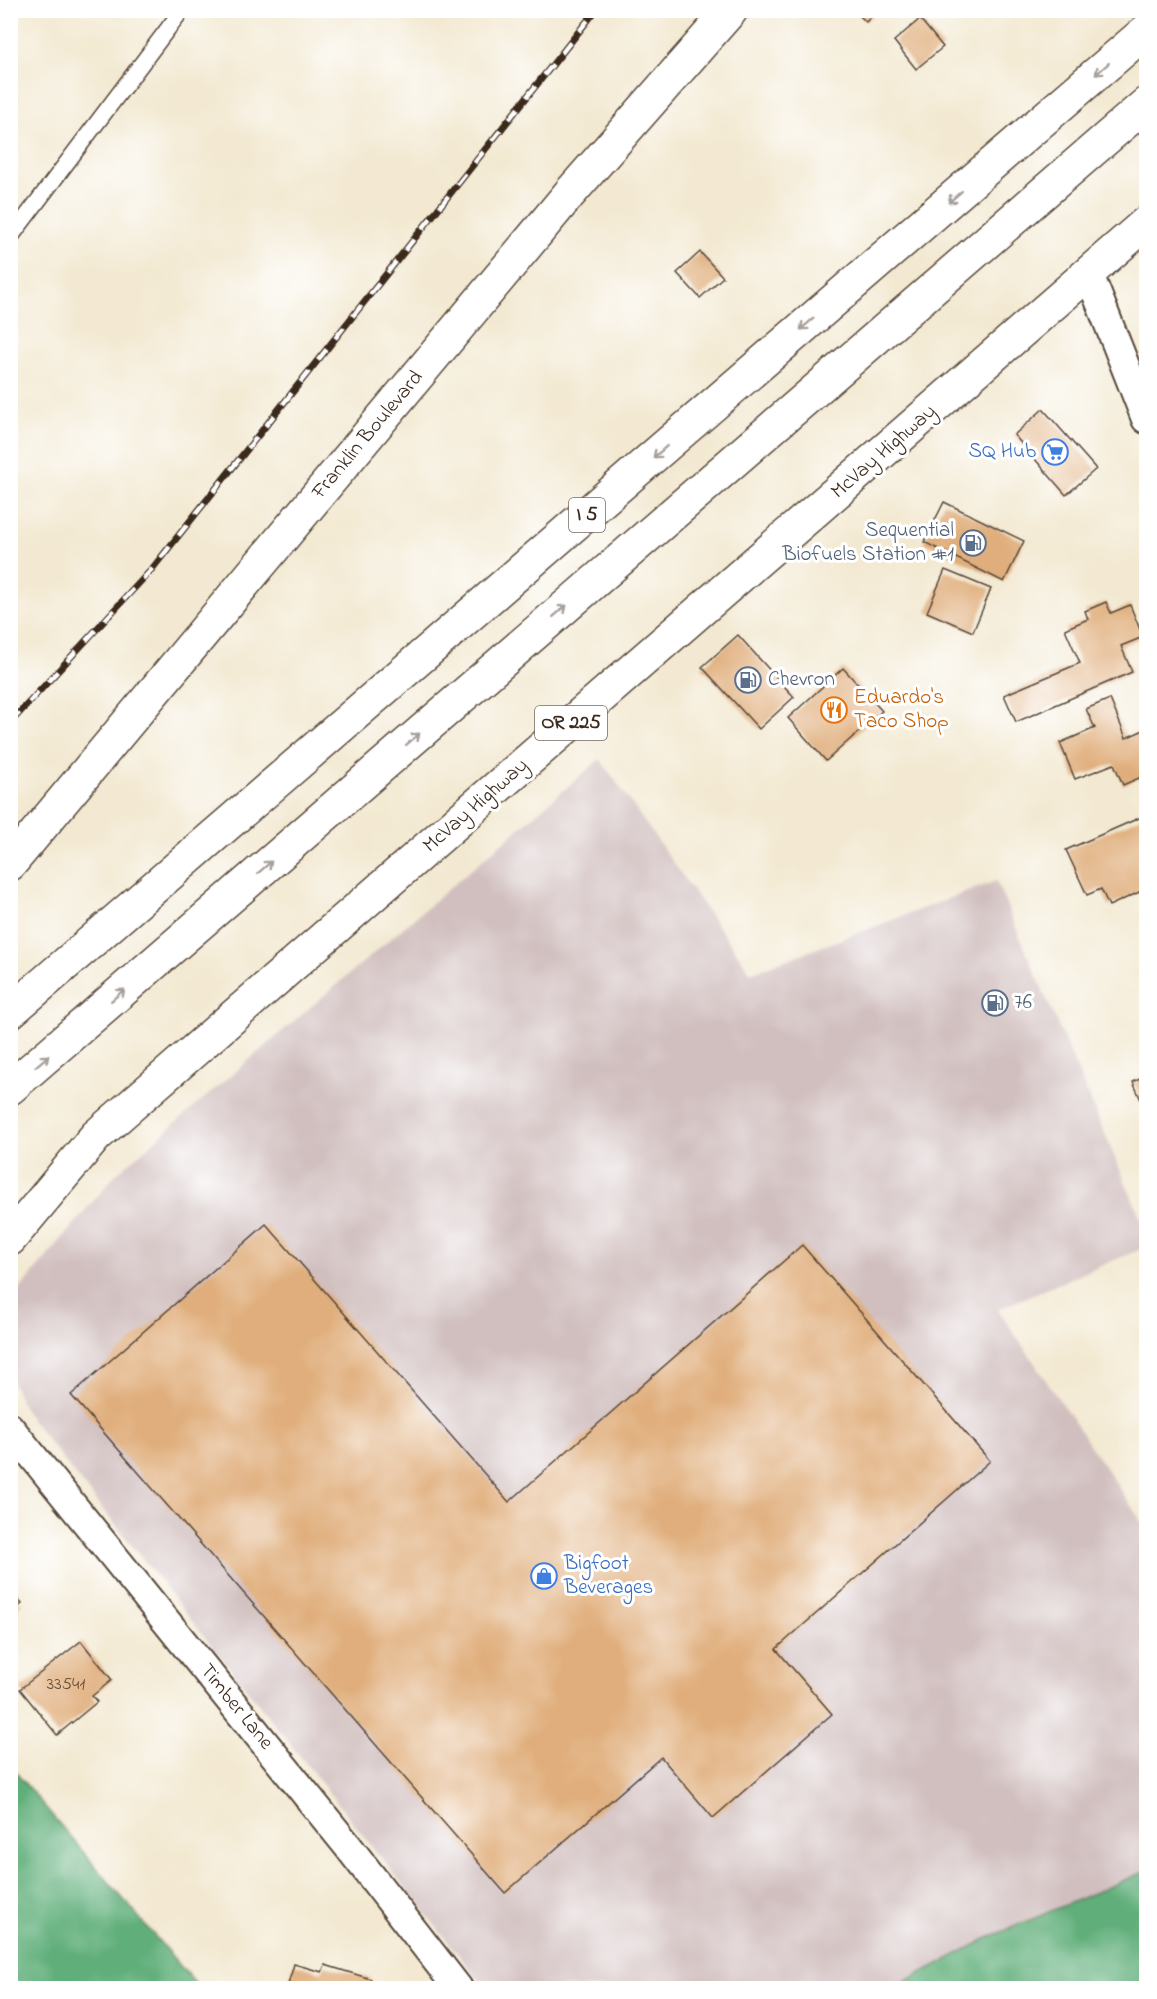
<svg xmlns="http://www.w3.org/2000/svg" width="1157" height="1999" viewBox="0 0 1157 1999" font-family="'Indie Flower',sans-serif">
<rect width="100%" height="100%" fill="#fff"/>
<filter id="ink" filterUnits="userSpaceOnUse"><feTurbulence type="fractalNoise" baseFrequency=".0167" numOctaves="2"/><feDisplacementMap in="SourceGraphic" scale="12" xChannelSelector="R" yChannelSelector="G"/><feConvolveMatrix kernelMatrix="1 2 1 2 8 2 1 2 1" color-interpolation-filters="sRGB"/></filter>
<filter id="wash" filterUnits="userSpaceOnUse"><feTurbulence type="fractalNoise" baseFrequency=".008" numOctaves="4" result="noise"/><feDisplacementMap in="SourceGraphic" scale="24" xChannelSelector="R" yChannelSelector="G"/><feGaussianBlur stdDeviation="1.35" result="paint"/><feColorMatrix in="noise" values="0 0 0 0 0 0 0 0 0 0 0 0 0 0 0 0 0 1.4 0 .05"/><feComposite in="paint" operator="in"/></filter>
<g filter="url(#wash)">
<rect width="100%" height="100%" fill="#f3e9d2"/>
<path fill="#d1bfbf" d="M600,759L751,973L996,881L1146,1230V1247L998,1309L1146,1528V1871L992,1936L893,1988H485L26,1413L11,1379L10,1301L116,1174Z"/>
<path fill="#60af7a" stroke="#4e6c4c" stroke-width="1.5" d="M11,1767L199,1988H11Z
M1146,1871V1988H893L992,1936Z"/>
<g id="blocks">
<path fill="#e0ae7b" d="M854,10H878L866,22Z
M920,19L943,47L916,69L894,41Z
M700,252L723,277L700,298L677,273Z
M1043,409L1096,469L1066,495L1014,435Z
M944,502L1024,541L1004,582L924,542Z
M945,570L991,589L973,632L927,612Z
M1106,602L1111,613L1130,605L1143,637L1121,646L1132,672L1016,722L1004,695L1080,663L1065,629L1088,619L1085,611Z
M738,635L794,697L759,729L702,667Z
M843,668L882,711L826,761L788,718Z
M1110,699L1126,738L1146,729V775L1123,785L1114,764L1075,779L1060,743L1095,728L1086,709Z
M1146,815V889L1109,906L1101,889L1087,895L1066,850Z
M1146,1076V1111L1133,1082Z
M266,1224L509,1502L802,1245L990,1461L776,1649L832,1714L713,1818L661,1757L505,1893L71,1395Z
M10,1591L22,1604L10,1614Z
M81,1641L112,1680L92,1696L97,1702L57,1735L20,1689Z
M294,1964L322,1972L325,1965L371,1979L369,1988H287Z"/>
</g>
</g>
<g filter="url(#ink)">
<use href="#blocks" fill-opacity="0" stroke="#574739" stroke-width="1.5"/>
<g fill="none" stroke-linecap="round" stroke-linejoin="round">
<g stroke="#574739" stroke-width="18">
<path id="lane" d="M10,238L182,10"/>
</g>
<g stroke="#574739" stroke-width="32">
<path id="street" d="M1089,274L1146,419
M10,1428L347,1845L458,1988"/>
</g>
<g stroke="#574739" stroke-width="36">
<path id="primary" d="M10,864L570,193L731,10
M10,1239L96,1136L1146,223"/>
</g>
<g stroke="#574739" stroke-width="36">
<path id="highway" d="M10,1012L1146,31
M10,1088L1146,104"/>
</g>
<use href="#lane" stroke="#fff" stroke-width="15"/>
<use href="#street" stroke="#fff" stroke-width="28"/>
<use href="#primary" stroke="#fff" stroke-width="33"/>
<use href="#highway" stroke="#fff" stroke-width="33"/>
<g stroke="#3b2a1e" stroke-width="7">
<path id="rail" d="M10,723L152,569L596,10"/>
</g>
<use href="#rail" stroke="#fff" stroke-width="4.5" stroke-dasharray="14" stroke-linecap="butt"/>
</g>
<defs><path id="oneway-shaft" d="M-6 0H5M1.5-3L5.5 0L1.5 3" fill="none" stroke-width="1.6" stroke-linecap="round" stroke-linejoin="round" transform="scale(1.5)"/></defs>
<g stroke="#a79f9a">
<use href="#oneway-shaft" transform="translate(1102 69) rotate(139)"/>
<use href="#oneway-shaft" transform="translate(955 197) rotate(139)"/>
<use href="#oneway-shaft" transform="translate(807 324) rotate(139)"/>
<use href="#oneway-shaft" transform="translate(660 452) rotate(139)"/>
<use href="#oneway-shaft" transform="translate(560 611) rotate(-41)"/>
<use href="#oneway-shaft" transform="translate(413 739) rotate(-41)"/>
<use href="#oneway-shaft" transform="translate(265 867) rotate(-41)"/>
<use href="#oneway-shaft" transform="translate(118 995) rotate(-41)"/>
<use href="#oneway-shaft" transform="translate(42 1061) rotate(-41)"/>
</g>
</g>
<defs>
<g id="supermarket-ring" transform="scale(1.35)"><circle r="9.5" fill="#fff" stroke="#3f7fe0" stroke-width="1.5"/><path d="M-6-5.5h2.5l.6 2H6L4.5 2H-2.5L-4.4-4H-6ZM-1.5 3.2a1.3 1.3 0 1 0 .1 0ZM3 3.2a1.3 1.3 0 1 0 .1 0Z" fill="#3f7fe0"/></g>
<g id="fuel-ring" transform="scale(1.35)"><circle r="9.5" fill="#fff" stroke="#5c6f8a" stroke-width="1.5"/><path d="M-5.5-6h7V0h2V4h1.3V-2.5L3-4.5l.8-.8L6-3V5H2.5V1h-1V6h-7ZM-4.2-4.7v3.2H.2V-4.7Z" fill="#5c6f8a"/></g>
<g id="restaurant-ring" transform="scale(1.35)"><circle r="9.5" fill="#fff" stroke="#e8710a" stroke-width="1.5"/><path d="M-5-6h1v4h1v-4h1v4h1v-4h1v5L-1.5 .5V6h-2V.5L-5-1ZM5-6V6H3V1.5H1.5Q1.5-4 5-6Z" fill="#e8710a"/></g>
<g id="shop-ring" transform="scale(1.35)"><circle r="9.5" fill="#fff" stroke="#3f7fe0" stroke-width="1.5"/><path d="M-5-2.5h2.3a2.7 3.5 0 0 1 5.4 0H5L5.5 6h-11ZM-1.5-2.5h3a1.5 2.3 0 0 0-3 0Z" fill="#3f7fe0"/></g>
</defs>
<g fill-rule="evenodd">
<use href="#supermarket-ring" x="1055" y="452"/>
<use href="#fuel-ring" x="973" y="543"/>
<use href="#fuel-ring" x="748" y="680"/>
<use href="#restaurant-ring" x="834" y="710"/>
<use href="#fuel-ring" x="995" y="1003"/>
<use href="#shop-ring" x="544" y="1576"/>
</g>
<g text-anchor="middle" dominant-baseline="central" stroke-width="6" stroke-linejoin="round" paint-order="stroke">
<g font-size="18" fill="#644b35">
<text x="66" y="1685">33541</text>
</g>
<g fill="#fff" stroke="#766a62" stroke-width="1.5">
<rect x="569" y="498" width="36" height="34" rx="4.5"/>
<rect x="535" y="706" width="72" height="34" rx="4.5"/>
</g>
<g font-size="20" font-weight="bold" fill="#3b2a1e">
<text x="587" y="515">I 5</text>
<text x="571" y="723">OR 225</text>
</g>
<g font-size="21" fill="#3b2a1e" stroke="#fff">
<text transform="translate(368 435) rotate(-50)">Franklin Boulevard</text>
<text transform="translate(884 452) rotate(-41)">McVay Highway</text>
<text transform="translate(476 806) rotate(-41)">McVay Highway</text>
<text transform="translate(236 1707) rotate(51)">Timber Lane</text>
</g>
<g font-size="21" fill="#366cbe" stroke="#fff" text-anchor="end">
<text x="1036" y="452">SQ Hub</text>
<text x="564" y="1564" text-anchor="start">Bigfoot<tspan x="564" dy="24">Beverages</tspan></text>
</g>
<g font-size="21" fill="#4e5e75" stroke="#fff" text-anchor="start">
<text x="954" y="531" text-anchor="end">Sequential<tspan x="954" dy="24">Biofuels Station #1</tspan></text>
<text x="768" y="680">Chevron</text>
<text x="1014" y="1003">76</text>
</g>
<g font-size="21" fill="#c56008" stroke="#fff" text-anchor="start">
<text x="854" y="698">Eduardo's<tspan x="854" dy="24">Taco Shop</tspan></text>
</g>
</g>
<rect width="1157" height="1999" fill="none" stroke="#fff" stroke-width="36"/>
</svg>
